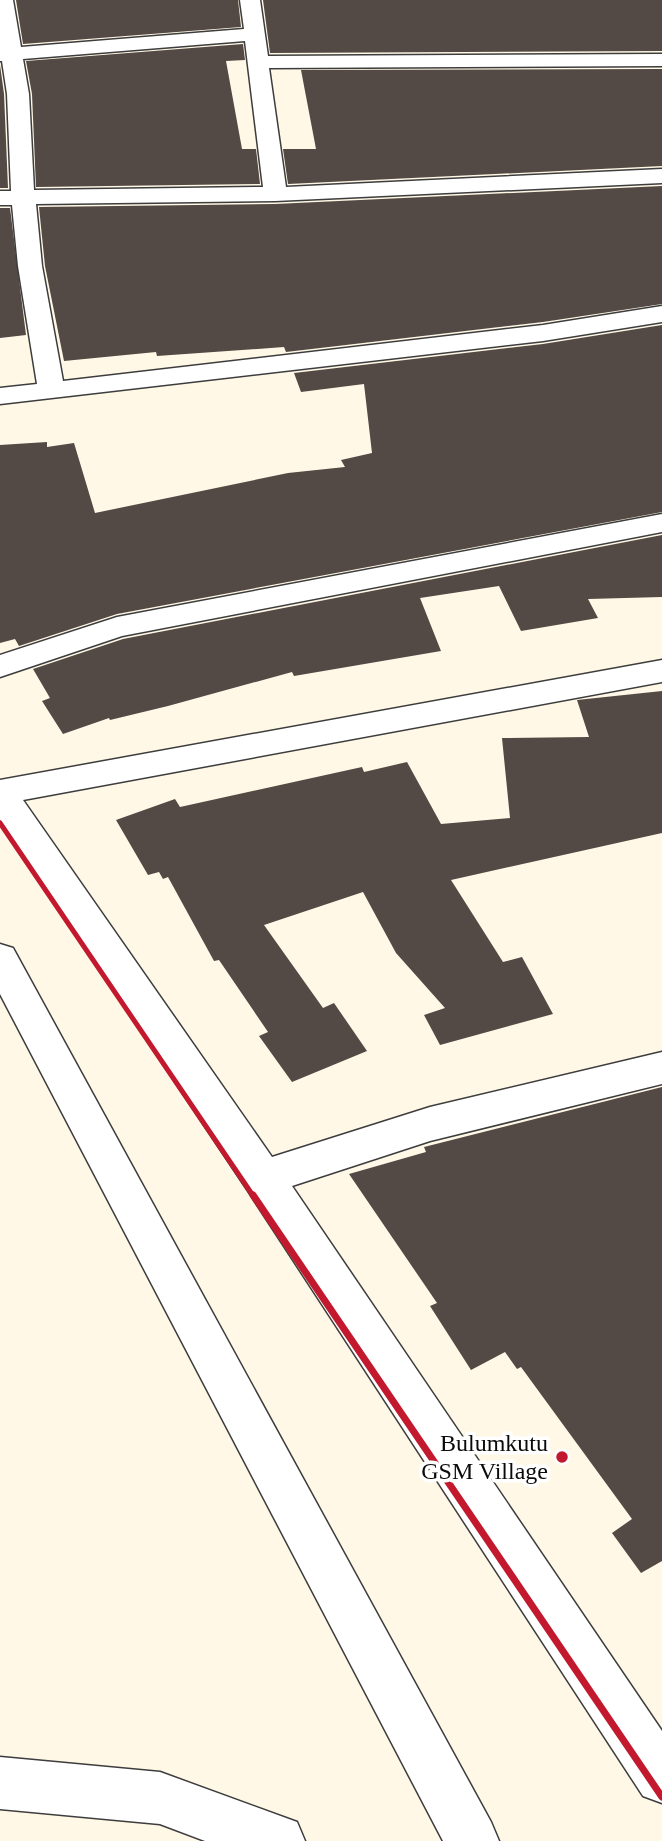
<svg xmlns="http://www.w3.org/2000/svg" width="662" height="1841" viewBox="0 0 662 1841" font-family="Georgia,serif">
<rect width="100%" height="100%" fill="#fff8e6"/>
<path fill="#534945" d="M16,0H238L241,27L23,44Z
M263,0H662V51L270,53Z
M243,44L245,60L226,61L242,149H256L260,184L36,187L32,94L26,61Z
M0,65L4,94L8,188H0Z
M662,69V166L288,184L283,149H316L301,70Z
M662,186V304L543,322L286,352L284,347L157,356L156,352L64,361L45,266L39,207L275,204Z
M0,208H10L26,335L0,338Z
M662,325V512L117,614L19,646L15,639L0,643V445L47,442V447L74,443L95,513L288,473L345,467L341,460L372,453L364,384L301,392L294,373L543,344Z
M662,535V597L588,599L598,618L521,631L499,586L420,598L441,651L294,676L292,672L168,706L110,720L109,718L63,734L42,701L50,698L33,669L123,639Z
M662,691V833L451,880L503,962L522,957L553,1014L440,1045L424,1015L445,1008L396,953L363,892L264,925L323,1008L334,1003L367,1051L292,1082L259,1036L268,1032L219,960L214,961L168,877L163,879L159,872L148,875L116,820L175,799L180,807L362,767L364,772L407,762L441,824L510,818L502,738L589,737L577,700Z
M662,1087V1561L641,1573L612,1533L632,1519L521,1367L517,1369L505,1352L471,1370L430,1306L437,1303L349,1174L426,1152L424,1147Z"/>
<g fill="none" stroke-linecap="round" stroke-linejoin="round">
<g stroke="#3d3d3d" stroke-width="3">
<path id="street" d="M0,0H13L21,47L244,29L240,0H260L268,56L662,54V66L269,68L286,187L662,169V183L275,201L36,204L42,266L63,381L543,325L662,306V322L543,341L0,404V388L37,384L18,266L12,205H0V191H11L7,94L2,61H0ZM245,41L263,187L34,190L29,94L23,59Z
M662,514V532L122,636L0,677V655L117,617Z
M662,660V682L23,800L272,1157L430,1107L662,1052V1084L430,1141L292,1186L662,1731V1803L643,1796L248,1191L0,820V780Z
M0,944L13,948L491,1822L499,1841H443L0,994Z
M0,1757L160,1772L297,1822L305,1841H205L160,1824L0,1809Z"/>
</g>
<use href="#street" fill="#fff" fill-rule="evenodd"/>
<path stroke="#c3192f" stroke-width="5" d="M0,823L254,1197"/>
<path stroke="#c3192f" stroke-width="7" d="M253,1195L662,1797"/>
</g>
<circle fill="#c3192f" stroke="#fff" stroke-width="2.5" cx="562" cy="1457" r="7"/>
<g text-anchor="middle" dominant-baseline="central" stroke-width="7" stroke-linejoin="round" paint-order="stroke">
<g font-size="24" fill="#0a0a0a" stroke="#fff" text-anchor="end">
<text x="548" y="1443">Bulumkutu<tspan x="548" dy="28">GSM Village</tspan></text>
</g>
</g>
</svg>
